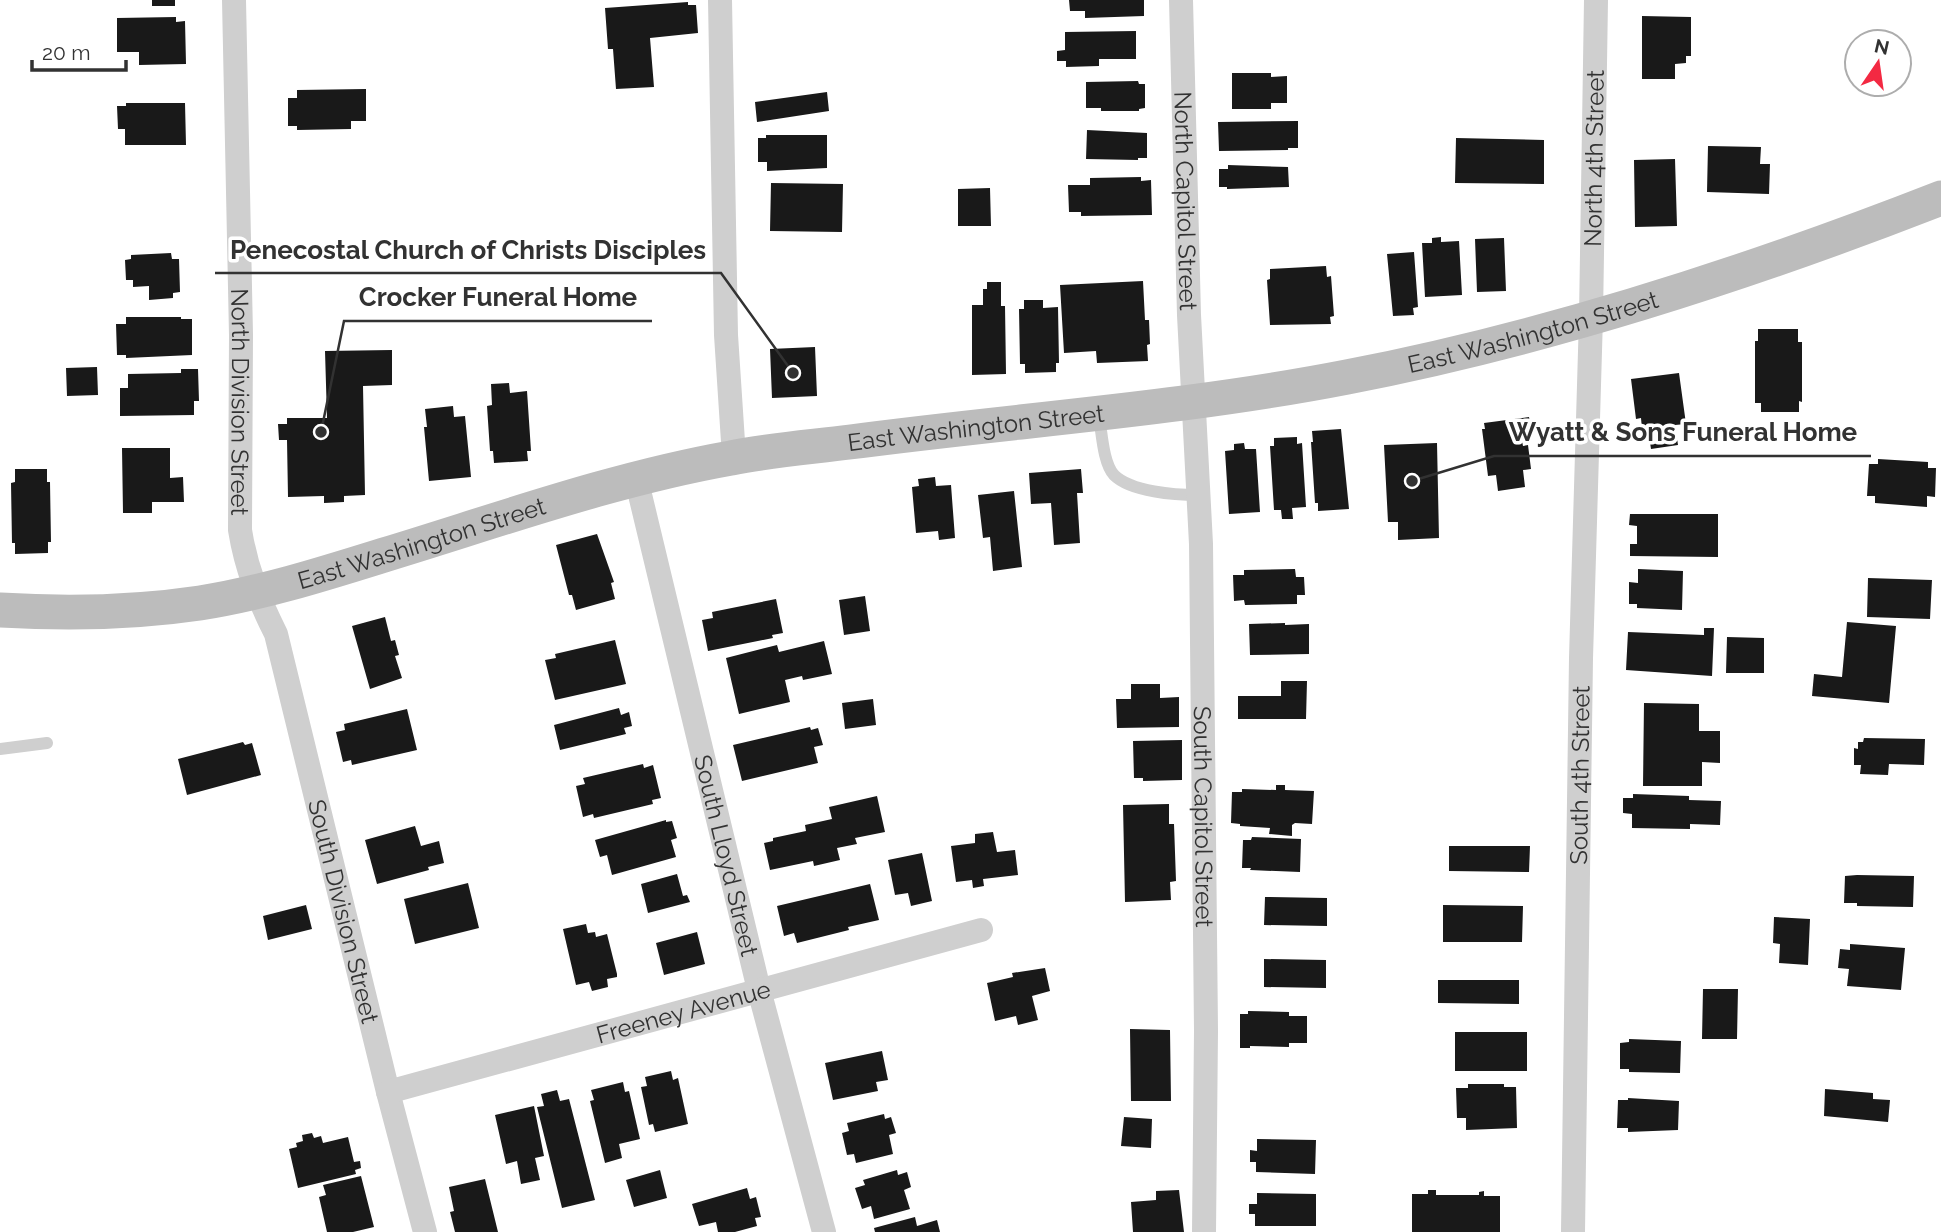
<svg xmlns="http://www.w3.org/2000/svg" width="1941" height="1232" viewBox="0 0 1941 1232" font-family="Raleway,sans-serif">
<rect width="100%" height="100%" fill="#fff"/>
<path fill="#191919" d="M152,0H175V6H152Z
M1069,0H1144V16L1085,18V11H1070Z
M688,2V5H696L698,33L650,38L654,87L616,89L613,49H608L605,8Z
M1642,16L1691,17V56H1686V63L1675,64V79H1642Z
M176,17V22L185,21L186,64L139,65V52H117V18Z
M1136,31V59H1099V66L1066,67V61H1057V51L1065,50V32Z
M1232,73H1271V77L1287,76V103H1271V109H1232Z
M1138,81L1139,84H1145V108L1139,109V111H1101V108H1086V82Z
M366,89V121H351V129L297,130V126H288V98H297V90Z
M827,92L829,111L757,122L755,102Z
M126,103H185L186,145H125V129H118L117,106H126Z
M1298,121V148H1288V150L1219,151L1218,122Z
M1087,130L1147,133V158H1138V160L1086,159Z
M766,135H827V168L767,171V162H758V138H766Z
M1456,138L1544,140V184L1455,183Z
M1708,146L1761,147L1760,164H1770L1769,194L1707,192Z
M1675,159L1677,226L1635,227L1634,160Z
M1228,165L1288,167L1289,187L1227,189V187H1219V169H1228Z
M1141,177V181L1151,180L1152,215L1081,216V212H1069L1068,185H1090V178Z
M771,183L843,184L842,232L770,231Z
M990,188L991,226H958V189Z
M1441,237V242L1459,241L1462,295L1425,297L1422,243H1432V238Z
M1504,238L1506,291L1477,292L1475,239Z
M1414,252L1418,307L1413,308L1414,315L1393,316L1387,254Z
M171,253L172,259H179L180,292L173,293V298L149,300V286L133,287V280H126L125,260L131,259V255Z
M1326,266L1327,277L1331,276L1334,316L1330,317L1331,324L1270,325L1267,280L1270,279V269Z
M1143,281L1145,320H1149L1150,344L1147,345L1148,361L1097,363L1096,351L1064,353L1060,285Z
M987,282H1001V306H1005L1006,374L972,375V305H983V289H987Z
M1024,300H1043V308L1058,307L1059,363H1056V372L1025,373V364H1020L1019,309H1024Z
M126,317H181V319H192V355L126,358V355H117L116,324H126Z
M1758,329H1798V342H1802V402L1799,401V412H1761V403H1755V341H1758Z
M815,347L817,396L772,398L770,349Z
M392,350V385L363,386L365,495L344,496V502L324,503V496L288,497L287,440H279L278,424H287V418H327L325,351Z
M97,367L98,395L67,396L66,368Z
M181,369H198L199,401H194V415L120,416V388H128V374L181,373Z
M1679,373L1686,424L1675,425L1678,445L1651,449L1648,429H1642L1641,418L1636,419L1631,379Z
M509,383L510,393L527,391L531,451H527L528,461L494,463L493,451H490L487,406L492,405L491,384Z
M453,406L454,417L465,416L471,477L429,481L424,427H427L425,409Z
M1529,417L1532,435L1521,436L1523,446L1528,445L1531,469L1523,470L1525,487L1498,491L1496,475L1488,476L1482,429H1485L1484,423Z
M1341,429L1349,509L1318,511V503H1315L1311,442H1313L1312,431Z
M1297,437V444L1302,443L1306,507L1292,508L1293,519H1282L1281,510H1274L1270,446H1274V438Z
M1244,443L1245,449H1256L1260,512L1229,514L1225,451L1234,450V444Z
M1437,443L1439,538L1398,540V522H1388L1384,445Z
M122,448H170V478L183,477L184,502H152V513H123Z
M1878,459L1928,462V468H1936L1935,497L1927,496V507L1875,503V496H1867L1869,464H1878Z
M15,469H47V482H50L51,542H48V553L15,554V543H12L11,483L15,482Z
M1081,469L1083,493H1077L1080,543L1054,545L1051,503L1031,504L1029,473Z
M935,477L936,486L951,485L955,538L939,540L938,531L916,533L912,487L919,486L918,479Z
M1014,491L1022,567L993,571L990,537L983,538L978,495Z
M1630,514H1718V557L1630,556V544H1637V526L1629,525Z
M597,534L614,582L611,583L615,599L576,610L572,595H569L556,545Z
M1295,569L1296,577H1304L1305,595H1297V604L1245,605L1244,600L1234,601L1233,575H1244V570Z
M1638,569L1683,571L1682,610L1637,608V604H1629V582L1638,583Z
M1868,578L1932,580L1930,619L1867,617Z
M865,596L870,631L844,635L839,600Z
M776,599L783,633L772,635L773,638L708,651L702,620L713,618L712,612Z
M385,617L391,641L395,640L399,655L395,656L402,678L370,689L352,626Z
M1847,622L1896,626L1889,703L1812,696L1814,674L1842,677Z
M1285,623V625L1309,624V654L1250,655L1249,624Z
M1704,628H1714L1712,676L1626,670L1628,632L1704,635Z
M1727,637L1764,638V673H1726Z
M615,640L626,684L555,700L545,660L556,658L555,654Z
M824,641L832,674L803,680L802,676L785,680L790,702L739,714L726,658L777,645L779,652Z
M1281,681H1307L1306,719H1238V696H1281Z
M1131,684H1160V698L1179,697V727L1117,728L1116,699H1131Z
M873,699L876,725L845,729L842,703Z
M1644,703L1699,704V731H1720V763L1702,762V786H1643Z
M619,708L621,715L629,712L632,726L624,728L626,734L560,750L554,725Z
M407,709L417,750L352,765L351,760L343,762L336,732L345,730L344,724Z
M810,727L811,730L818,728L823,745L814,747L818,763L742,781L733,745Z
M1864,738L1925,739L1924,765L1889,764L1888,775L1860,774L1861,765H1854V748L1858,749V742H1863Z
M1182,740V780L1143,781V778H1134L1133,741Z
M243,742L245,745L252,743L261,775L187,795L178,759Z
M643,764L644,768L653,765L661,798L652,800L653,804L594,818L593,814L583,817L576,786L585,784L583,778Z
M1276,785H1285V790L1314,791L1312,824L1295,823L1292,825V836L1269,834L1270,828L1240,826V824L1231,823L1232,792H1242V789L1276,790Z
M1633,794L1689,796V800L1721,801L1720,825L1690,824V829L1632,828V814L1623,813V798H1633Z
M877,796L885,832L855,838L857,844L837,848L840,860L814,866L813,861L770,870L764,843L773,841V838L806,831L805,825L832,819L829,807Z
M1169,804V824H1174L1176,881L1170,882L1171,900L1125,902L1123,805Z
M666,820V822L672,821L677,838L671,840L676,857L612,875L607,855L600,857L595,840Z
M415,826L421,846L439,841L444,863L428,867L429,870L377,884L365,840Z
M993,832L997,852L1015,850L1018,875L983,879L984,886L973,888L972,880L956,882L951,846L975,843V834Z
M1252,837L1301,839L1300,872L1250,870L1251,868H1242L1243,840H1251Z
M1449,846H1530L1529,872L1449,871Z
M922,853L932,901L911,906L908,893L895,895L888,860Z
M677,874L683,896L687,895L690,902L648,913L641,884Z
M1857,875L1914,876L1913,907L1857,906V903H1844L1845,876Z
M468,883L479,928L415,944L404,899Z
M870,884L879,920L848,927L849,930L797,943L794,933L784,936L777,906Z
M1265,897L1327,898V926L1264,925Z
M306,905L312,929L268,940L263,916Z
M1443,905L1523,906L1522,942H1443Z
M1774,917L1810,919L1808,965L1779,963L1780,944L1773,943Z
M586,924L588,933L595,932L596,937L607,934L617,974V977L607,979L608,987L592,991L589,982L576,985L563,929Z
M697,932L705,964L664,975L656,943Z
M1850,944L1905,948L1901,990L1847,986L1849,969L1838,968L1840,949L1850,950Z
M1264,959L1326,960V988L1264,987Z
M1045,968L1050,991L1032,996L1038,1020L1018,1025L1016,1016L995,1021L987,983L1013,977L1012,973Z
M1438,980H1519V1004L1438,1003Z
M1703,989H1738L1737,1039H1702Z
M1248,1011L1289,1012V1016H1307V1043H1289V1047L1250,1046V1048H1240V1014H1248Z
M1130,1029L1170,1030L1171,1101H1131Z
M1455,1032H1527V1071H1455Z
M1629,1039L1681,1041L1680,1073L1629,1072V1069H1620V1043L1629,1042Z
M882,1051L888,1080L876,1082L878,1091L833,1100L825,1063Z
M671,1071L673,1080L678,1078L688,1124L655,1132L653,1124L649,1125L641,1087L647,1086L645,1077Z
M623,1082L625,1092L629,1091L640,1139L619,1144L622,1158L605,1163L590,1101L594,1100L591,1090Z
M1468,1084H1504V1087H1516L1517,1128L1466,1130V1118H1457L1456,1088H1468Z
M1825,1089L1873,1093V1099L1890,1100L1888,1122L1824,1116Z
M557,1090L560,1101L569,1099L595,1200L562,1208L537,1107L544,1106L541,1094Z
M1628,1098L1679,1101L1678,1130L1628,1132V1128H1617L1618,1100H1628Z
M534,1106L544,1156L535,1158L540,1180L521,1184L517,1161L506,1164L495,1115Z
M884,1114L885,1119L891,1117L896,1133L889,1135L893,1154L856,1163L854,1154L847,1155L842,1133L849,1131L847,1123Z
M1124,1117L1152,1119L1151,1148L1121,1146Z
M312,1133L314,1138L321,1136L323,1143L348,1137L354,1162L360,1161L361,1168L355,1170L356,1174L298,1188L289,1149L297,1147L296,1143L303,1141L302,1135Z
M1257,1139L1316,1140L1315,1174L1256,1172V1162H1250V1150L1257,1151Z
M660,1170L667,1198L634,1207L626,1180Z
M897,1170L898,1175L907,1172L911,1187L904,1190L910,1209L874,1219L871,1206L862,1209L855,1188L865,1185L863,1180Z
M361,1176L374,1227L353,1232H327L319,1197L326,1195L323,1185Z
M485,1179L498,1232H455L450,1212L454,1211L449,1187Z
M747,1188L750,1199L756,1197L761,1217L755,1218L757,1226L735,1232H718L716,1222L699,1226L692,1204Z
M1179,1190L1184,1232H1133L1131,1202L1156,1200V1191Z
M1428,1190H1436V1195H1479V1192L1484,1191V1196H1500V1232H1412V1194H1428Z
M1257,1193L1316,1194V1226H1255V1214H1249V1204H1257Z
M915,1217L917,1226L937,1220L940,1232H875L874,1228Z"/>
<g fill="none" stroke-linecap="round" stroke-linejoin="round">
<path stroke="#cfcfcf" stroke-width="12" d="M1099,417C1102,433 1103,463 1114,475C1131,492 1176,495 1198,495
M0,749L47,743"/>
<g stroke="#cfcfcf" stroke-width="24">
<path id="s1" d="M234,0L241,335L240,530C246,568 259,600 276,634L388,1092L425,1232"/>
<path d="M720,0L726,335L734,457"/>
<path id="s2" d="M1181,0L1189,315L1201,544L1206,1031L1204,1232"/>
<path id="s3" d="M636,478L759,990L824,1232"/>
<path id="s4" d="M388,1092L981,930"/>
<path id="s5" d="M1573,1232L1581,658L1591,317L1596,0"/>
</g>
<path stroke="#bcbcbc" stroke-width="35" id="s6" d="M0,610C67,614 133,613 200,603C263,593 323,574 384,555C499,520 613,479 731,458C770,450 811,447 850,442C1016,420 1183,409 1347,377C1550,338 1749,273 1941,198"/>
</g>
<g text-anchor="middle" dominant-baseline="central" stroke-width="7" stroke-linejoin="round" paint-order="stroke">
<g font-size="24" fill="#323232" stroke="#fff">
<text stroke="none"><textPath href="#s5" startOffset="1074">North 4th Street</textPath></text>
<text stroke="none"><textPath href="#s2" startOffset="201">North Capitol Street</textPath></text>
<text stroke="none"><textPath href="#s6" startOffset="1564">East Washington Street</textPath></text>
<text stroke="none"><textPath href="#s1" startOffset="402">North Division Street</textPath></text>
<text stroke="none"><textPath href="#s6" startOffset="998">East Washington Street</textPath></text>
<text stroke="none"><textPath href="#s6" startOffset="430">East Washington Street</textPath></text>
<text stroke="none"><textPath href="#s5" startOffset="457">South 4th Street</textPath></text>
<text stroke="none"><textPath href="#s2" startOffset="817">South Capitol Street</textPath></text>
<text stroke="none"><textPath href="#s3" startOffset="388">South Lloyd Street</textPath></text>
<text stroke="none"><textPath href="#s1" startOffset="926">South Division Street</textPath></text>
<text stroke="none"><textPath href="#s4" startOffset="306">Freeney Avenue</textPath></text>
</g>
</g>
<path fill="none" stroke="#323232" stroke-width="2.5" d="M793 373L721 273H215M321 432L344 321H652M1412 481L1494 456H1871"/>
<g fill="#323232" stroke="#fff" stroke-width="2.5">
<circle cx="793" cy="373" r="7"/>
<circle cx="321" cy="432" r="7"/>
<circle cx="1412" cy="481" r="7"/>
</g>
<g font-size="26" text-anchor="middle" font-weight="bold" fill="#323232" stroke="#fff" stroke-width="7" stroke-linejoin="round" paint-order="stroke">
<text x="468" y="259">Penecostal Church of Christs Disciples</text>
<text x="498" y="306">Crocker Funeral Home</text>
<text x="1683" y="441">Wyatt &amp; Sons Funeral Home</text>
</g>
<g transform="translate(1878 63) rotate(13)"><circle r="33" fill="#ffffff" stroke="#adadad" stroke-width="2"/>
<path d="M0-5L12 26L0 18L-12 26Z" fill="#f32942"/>
<text y="-10" font-size="19" font-weight="bold" text-anchor="middle" fill="#323232">N</text>
</g>
<path d="M32 60v10h94v-10" fill="none" stroke="#323232" stroke-width="3.5"/>
<text x="42" y="60" font-size="21" fill="#323232" stroke="#ffffff" stroke-width="5" paint-order="stroke">20 m</text>
</svg>
